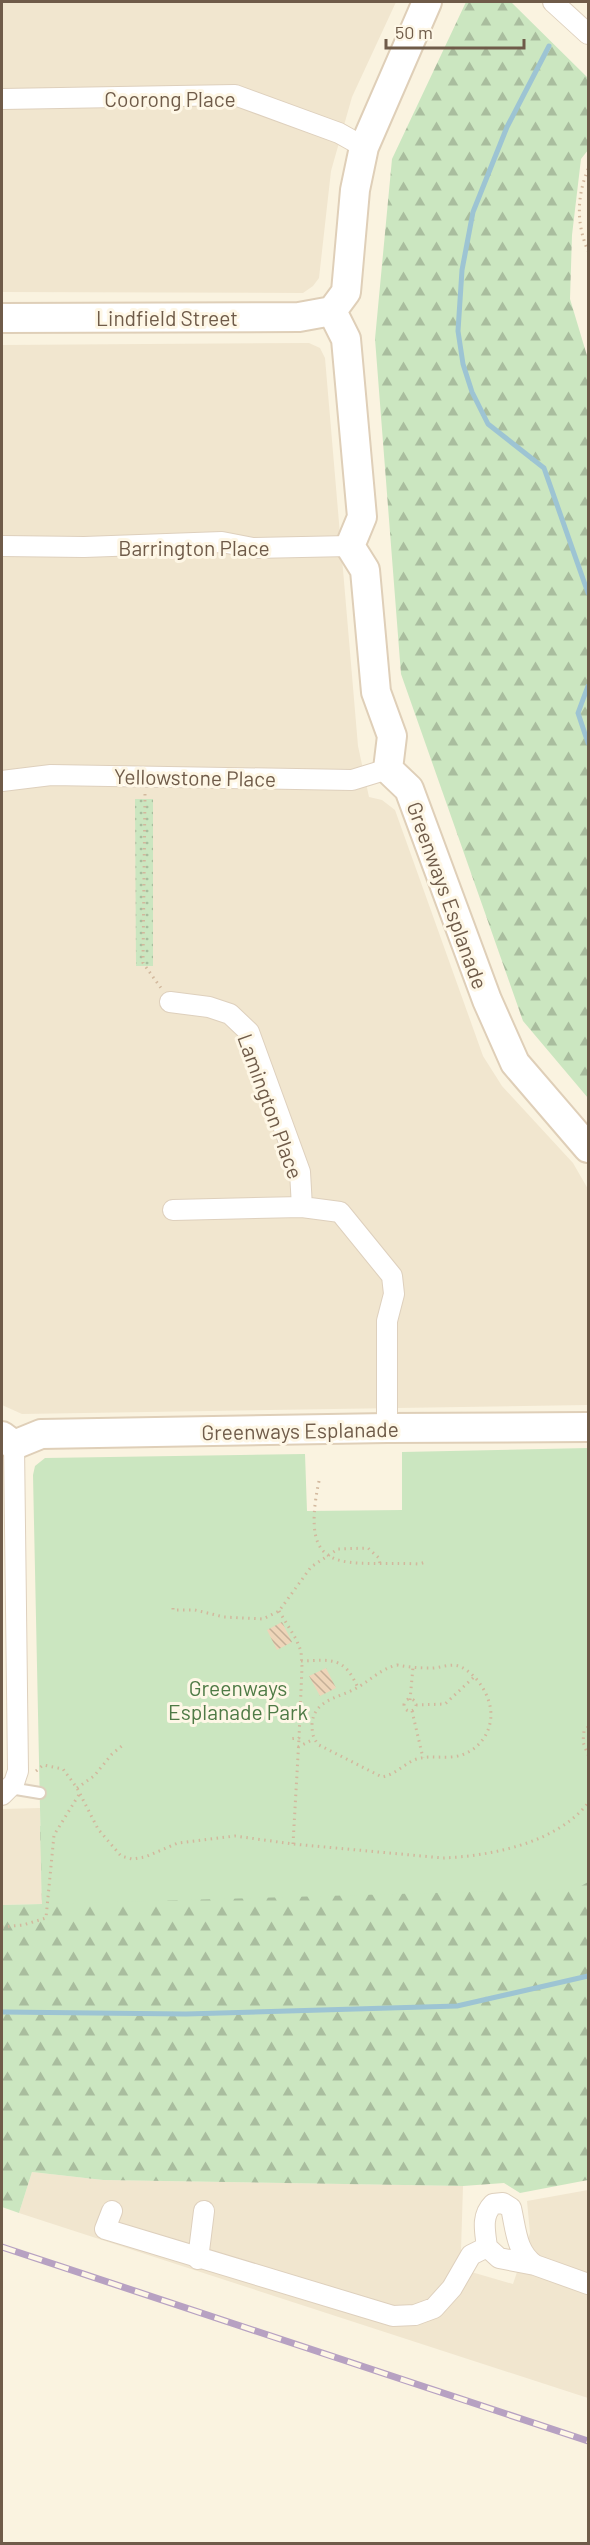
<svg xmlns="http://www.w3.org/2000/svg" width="590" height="2545" viewBox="0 0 590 2545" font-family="Barlow,sans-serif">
<defs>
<pattern id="grass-dots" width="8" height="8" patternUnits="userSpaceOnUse" patternTransform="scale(1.5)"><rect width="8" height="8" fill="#cbe6c0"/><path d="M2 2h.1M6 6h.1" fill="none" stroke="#a9bd9e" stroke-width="1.8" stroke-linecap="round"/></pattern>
<pattern id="forest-firs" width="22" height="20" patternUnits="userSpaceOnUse" patternTransform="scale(1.5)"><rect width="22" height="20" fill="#cbe6c0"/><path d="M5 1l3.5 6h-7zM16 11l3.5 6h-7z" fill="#a9bd9e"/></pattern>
<pattern id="building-back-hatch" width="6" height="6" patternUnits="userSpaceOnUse" patternTransform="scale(1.5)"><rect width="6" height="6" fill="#eed5b9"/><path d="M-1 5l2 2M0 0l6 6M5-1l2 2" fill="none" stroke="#c5b098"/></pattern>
</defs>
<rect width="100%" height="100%" fill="#faf3e0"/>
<path fill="#f1e6cf" d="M2,2H396L352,97L331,171L319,278L313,286L303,293L2,292Z
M309,343L320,348L325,358L358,746L369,797L382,800L395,810L483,1056L502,1086L573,1163L588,1189V1405L22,1414L2,1405V345Z
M40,1808L42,1904L2,1905V1809Z
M32,2172L103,2180L463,2186L461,2250L468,2271L513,2284L530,2233L527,2201L588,2190V2398L19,2213Z"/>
<path fill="url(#grass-dots)" d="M135,799H153V966H136Z"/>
<path fill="url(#forest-firs)" d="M466,2H511L588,78V150L581,159L572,235L570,299L588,359V1098L523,1021L401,674L375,339L392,159Z
M588,1815V2180L520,2193L504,2183L463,2186L103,2180L32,2172L19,2213L2,2207V1905L42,1904L40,1826Z"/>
<path fill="#cbe6c0" d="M588,1448V1882L576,1889L42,1904L33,1475L35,1466L45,1458L305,1454L307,1511L402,1510V1452Z"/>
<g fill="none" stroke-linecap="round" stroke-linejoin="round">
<path stroke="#9dc4d3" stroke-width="5" d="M549,46L507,127L473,212L462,270L458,331L463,364L472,392L488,424L544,468L588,593
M588,686L578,713L588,743
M2,2012L186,2014L457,2006L588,1976"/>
</g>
<path fill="url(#building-back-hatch)" d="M282,1622L292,1642L277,1650L267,1630Z
M326,1668L336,1688L320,1696L309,1676Z"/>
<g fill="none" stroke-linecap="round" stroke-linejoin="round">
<g stroke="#ded0bd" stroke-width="14">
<path id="lane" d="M10,1788L40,1793"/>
</g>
<g stroke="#ded0bd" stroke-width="22">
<path id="street" d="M553,2L588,34
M2,99L235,95L339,133L364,147
M2,546L84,547L222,542L253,548L350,546
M2,781L51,775L352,780L388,769
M170,1002L209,1007L230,1014L249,1032L300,1172L302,1207
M173,1210L302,1207L340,1212L392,1276L394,1294L387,1321V1428
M2,1795L14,1783L18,1771L14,1445
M112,2211L105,2229L393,2316L415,2315L434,2308L452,2288L471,2255L487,2247
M198,2259L204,2211
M535,2265C516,2252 516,2229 511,2208L503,2203L493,2204C481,2216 485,2231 487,2247L499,2258L535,2265L588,2284"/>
</g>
<g stroke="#dfcfb8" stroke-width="32">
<path id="secondary" d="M427,2L364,147L355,190L346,292L332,311L346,339L362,517L350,546L365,570L376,692L392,736L388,769L409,789L487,1000L515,1063L588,1148
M2,318L299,317L332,311
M2,1436L14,1445L41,1434L387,1428L588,1427"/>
</g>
<path stroke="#d2b89d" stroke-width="3" stroke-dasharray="1.5 4.5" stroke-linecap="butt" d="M588,169C577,196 576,223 588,251
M145,794L143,963L161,988
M319,1481C298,1581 347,1560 419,1564L426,1562
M173,1608V1610H195L224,1617L263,1619L279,1611L311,1567L338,1549L368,1548L379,1558L380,1564
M279,1611L296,1639L301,1651L302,1667L299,1738L288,1739
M301,1661C332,1660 344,1656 358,1688
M397,1665C407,1667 418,1668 429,1668C439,1669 451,1662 461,1667C474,1673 485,1688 489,1702C497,1728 479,1755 451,1757C438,1758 426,1755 414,1760C403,1765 394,1775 382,1777L319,1745C313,1739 312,1733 312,1724C314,1698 342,1698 360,1686C373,1678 381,1669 397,1665Z
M404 1705a6 6 0 1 1 12 0a6 6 0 1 1-12 0Z
M410,1700L413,1667
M416,1705L445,1704L474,1677
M412,1711L423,1758
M588,1727L584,1731L583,1742L588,1755
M298,1747L314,1739
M36,1771L43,1765L63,1769L77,1788L98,1829L121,1856L132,1859L145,1857L178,1843L235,1836L293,1844L443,1858C491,1856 557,1843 588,1803
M77,1788L94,1776L112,1754L123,1745
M293,1844L299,1738
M2,1927L23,1925L46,1918L54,1835L80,1793"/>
<use href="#lane" stroke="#fff" stroke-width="10"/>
<use href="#street" stroke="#fff" stroke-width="20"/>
<use href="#secondary" stroke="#fff" stroke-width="28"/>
<g stroke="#b7a1c2" stroke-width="7">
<path id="rail" d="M2,2247L588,2441"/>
</g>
<use href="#rail" stroke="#fef7e6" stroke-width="4.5" stroke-dasharray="14" stroke-linecap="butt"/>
</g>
<g text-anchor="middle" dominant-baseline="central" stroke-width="6" stroke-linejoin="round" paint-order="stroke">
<g font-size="21" fill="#6f5b49" stroke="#fef7e6">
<text x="170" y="98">Coorong Place</text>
<text x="167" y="317">Lindfield Street</text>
<text x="194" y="547">Barrington Place</text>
<text transform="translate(195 777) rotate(1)">Yellowstone Place</text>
<text transform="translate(448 895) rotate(70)">Greenways Esplanade</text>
<text transform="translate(271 1106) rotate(70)">Lamington Place</text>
<text transform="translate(300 1430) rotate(-1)">Greenways Esplanade</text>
</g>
<g font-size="21" fill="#4e7a45" stroke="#fef7e6">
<text x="238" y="1687">Greenways<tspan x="238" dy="24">Esplanade Park</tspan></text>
</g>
</g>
<rect width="590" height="2545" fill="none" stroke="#6f5b49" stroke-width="6"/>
<path d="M386 39v9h138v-9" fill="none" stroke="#6f5b49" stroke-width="3"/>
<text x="395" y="39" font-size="18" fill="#6f5b49" stroke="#fef7e6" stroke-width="4.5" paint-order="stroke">50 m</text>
</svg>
